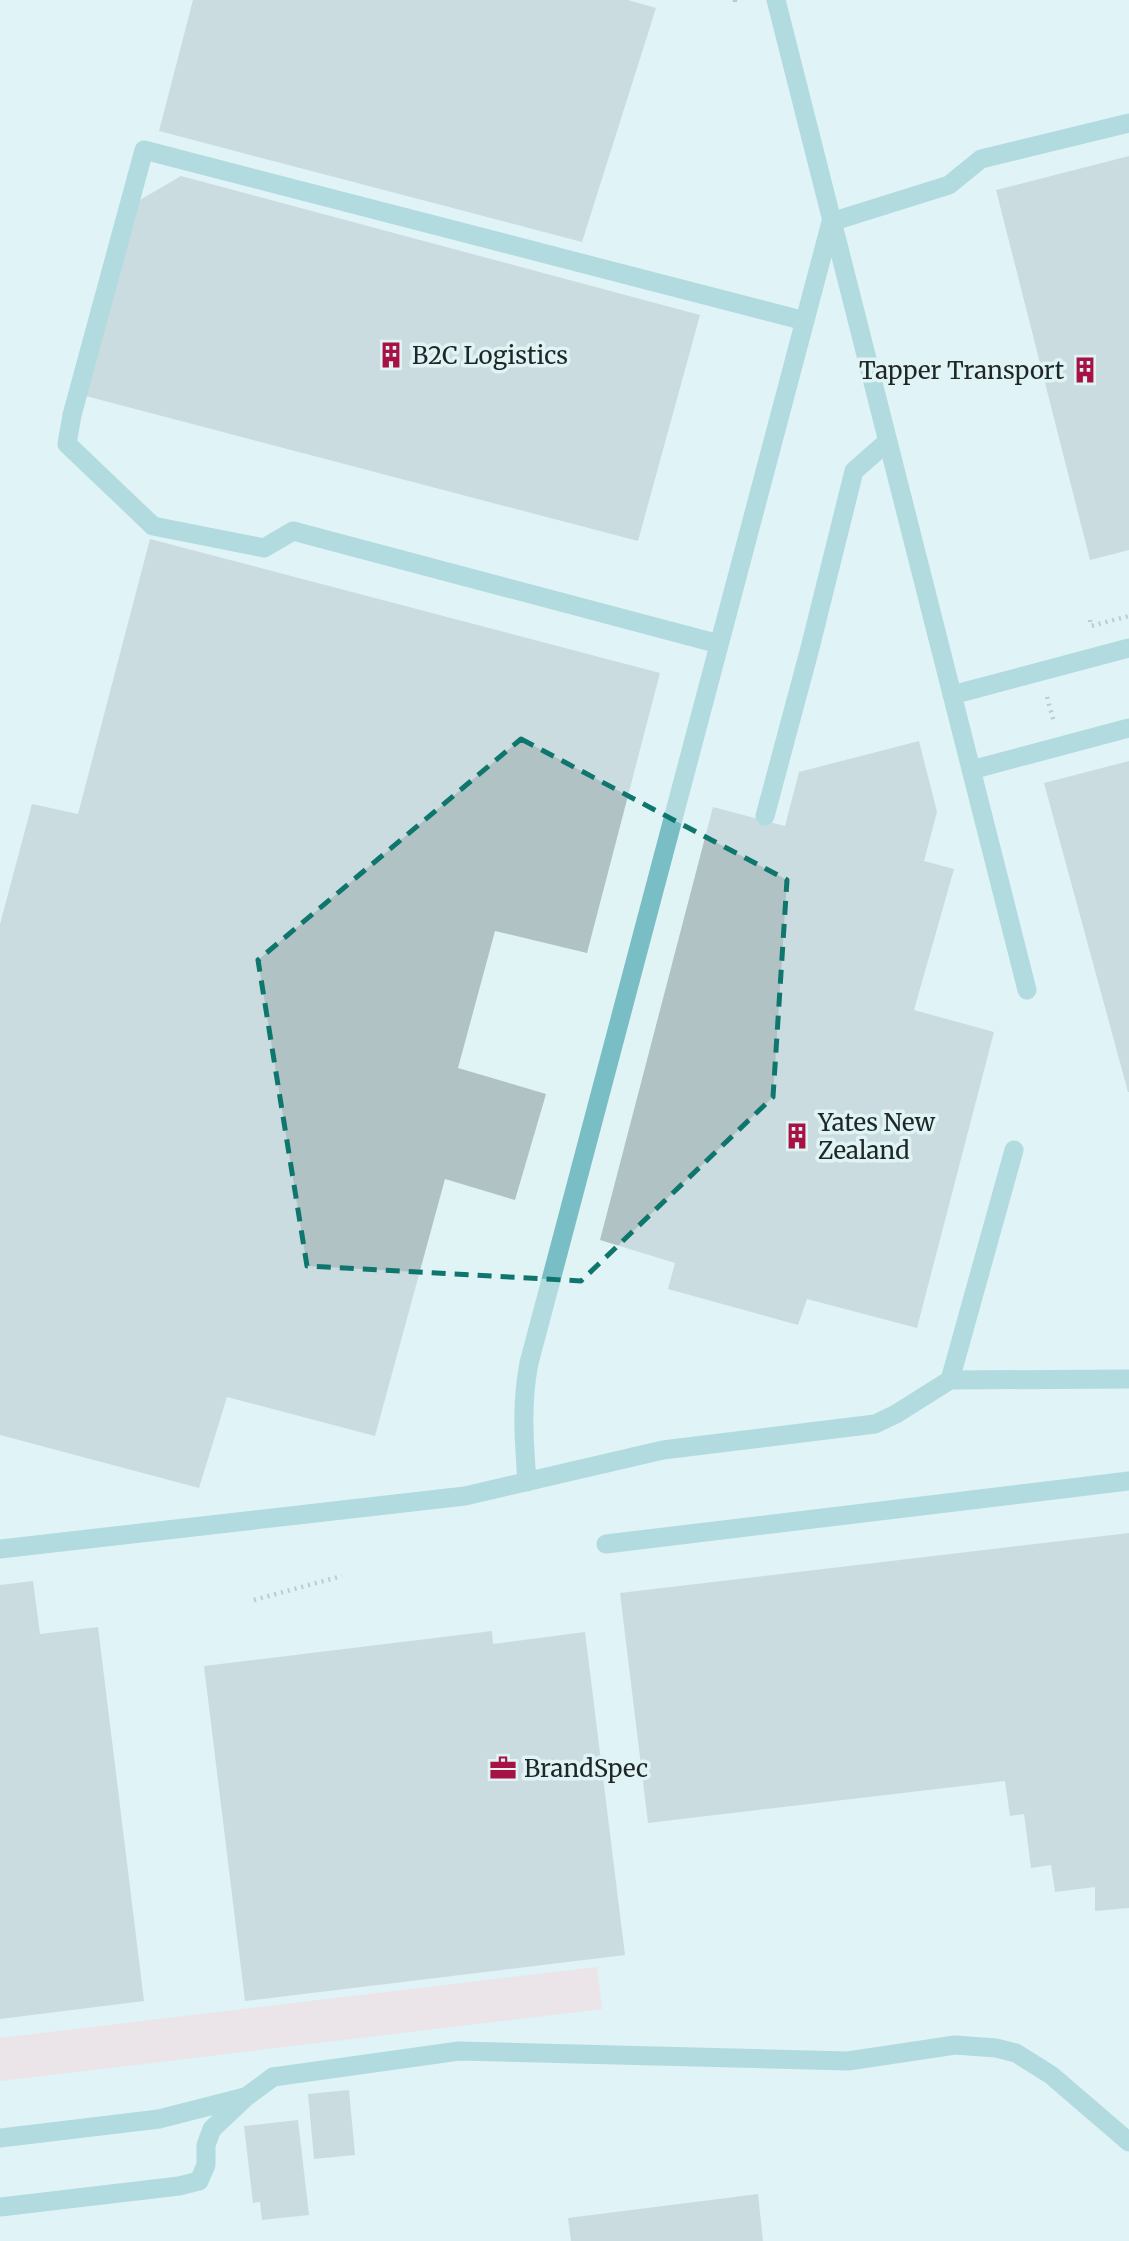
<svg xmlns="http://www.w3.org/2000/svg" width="1129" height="2241" viewBox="0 0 1129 2241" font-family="Merriweather,serif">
<rect width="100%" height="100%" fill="#e0f3f5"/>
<path fill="#f9d3d8" d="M597,1967L602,2009L0,2081V2038Z"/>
<path fill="#b0c2c4" d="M193,0H628L656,8L582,242L159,131Z
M1129,156V550L1090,560L996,190Z
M181,176L700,315L638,541L82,395L133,204Z
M150,539L660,673L587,953L495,931L458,1068L546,1094L515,1200L445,1179L375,1436L227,1397L199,1488L0,1435V924L32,804L78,814Z
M919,741L937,812L924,861L954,869L914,1010L994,1032L917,1328L807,1299L798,1325L668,1289L675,1263L600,1240L713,807L785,826L799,772Z
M1129,761V1092H1128L1044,783Z
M1129,1533V1908L1095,1911V1887L1055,1892L1051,1865L1031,1868L1024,1814L1010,1816L1005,1781L648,1823L620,1593Z
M33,1581L40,1634L98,1627L144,2001L0,2019V1585Z
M492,1631L493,1644L585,1632L625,1955L245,2001L204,1666Z
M349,2090L355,2155L314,2159L308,2094Z
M298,2120L309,2215L262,2220L260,2202L253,2203L244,2126Z
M758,2194L763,2241H571L568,2218Z"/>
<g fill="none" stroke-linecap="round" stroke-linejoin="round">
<path stroke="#909e9f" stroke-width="4.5" stroke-dasharray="2 5" stroke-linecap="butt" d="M735,0V2
M1090,620L1091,626L1129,616
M1047,697L1054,722
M254,1600L342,1576"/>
<path stroke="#7abec5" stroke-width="19" d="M776,0L1027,990
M719,644L293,531L264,548L153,526L67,444L72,415L144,150L805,321
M952,695L1129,648
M971,770L1129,728
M765,816L810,648L854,471L887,442
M950,1380L1129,1379
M527,1482C524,1440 521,1404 529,1363L831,222L949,185L981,159L1129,123
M606,1544L1129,1481
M0,1549L465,1496L663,1450L875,1424L896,1414L950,1380L1014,1150
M0,2138L159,2119L245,2097
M0,2207L179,2186L199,2181L206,2165V2145L212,2129L246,2097L273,2077L459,2051L848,2061L955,2045L996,2048L1016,2053L1051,2075L1129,2142"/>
</g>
<path d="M0 0H1129V2241H0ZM521,739L787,880L773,1097L581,1281L307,1266L258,960Z" fill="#e0f3f5" fill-opacity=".55" fill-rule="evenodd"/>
<path fill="none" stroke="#0f766e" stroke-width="5" stroke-dasharray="14 9" stroke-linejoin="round" d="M521,739L787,880L773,1097L581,1281L307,1266L258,960Z"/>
<defs>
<g id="building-bare" transform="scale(2.1)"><path d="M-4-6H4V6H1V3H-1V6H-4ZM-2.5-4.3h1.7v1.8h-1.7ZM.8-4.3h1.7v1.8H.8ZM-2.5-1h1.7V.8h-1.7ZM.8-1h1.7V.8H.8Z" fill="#a71144" stroke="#e0f3f5" stroke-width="2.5" paint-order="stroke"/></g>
<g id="office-bare" transform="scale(2.1)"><path d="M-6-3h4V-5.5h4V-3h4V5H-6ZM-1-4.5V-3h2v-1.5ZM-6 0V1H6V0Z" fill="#a71144" stroke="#e0f3f5" stroke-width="2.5" paint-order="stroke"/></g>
</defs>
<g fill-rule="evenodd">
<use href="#building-bare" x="391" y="355"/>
<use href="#building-bare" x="1085" y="370"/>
<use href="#building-bare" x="797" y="1136"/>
<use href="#office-bare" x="503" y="1768"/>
</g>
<g text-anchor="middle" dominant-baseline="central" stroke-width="7" stroke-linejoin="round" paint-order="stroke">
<g font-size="24" fill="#1f2627" stroke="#e0f3f5" text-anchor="start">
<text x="412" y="355">B2C Logistics</text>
<text x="1064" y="370" text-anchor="end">Tapper Transport</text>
<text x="818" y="1122">Yates New<tspan x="818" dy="28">Zealand</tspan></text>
<text x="524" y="1768">BrandSpec</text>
</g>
</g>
</svg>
